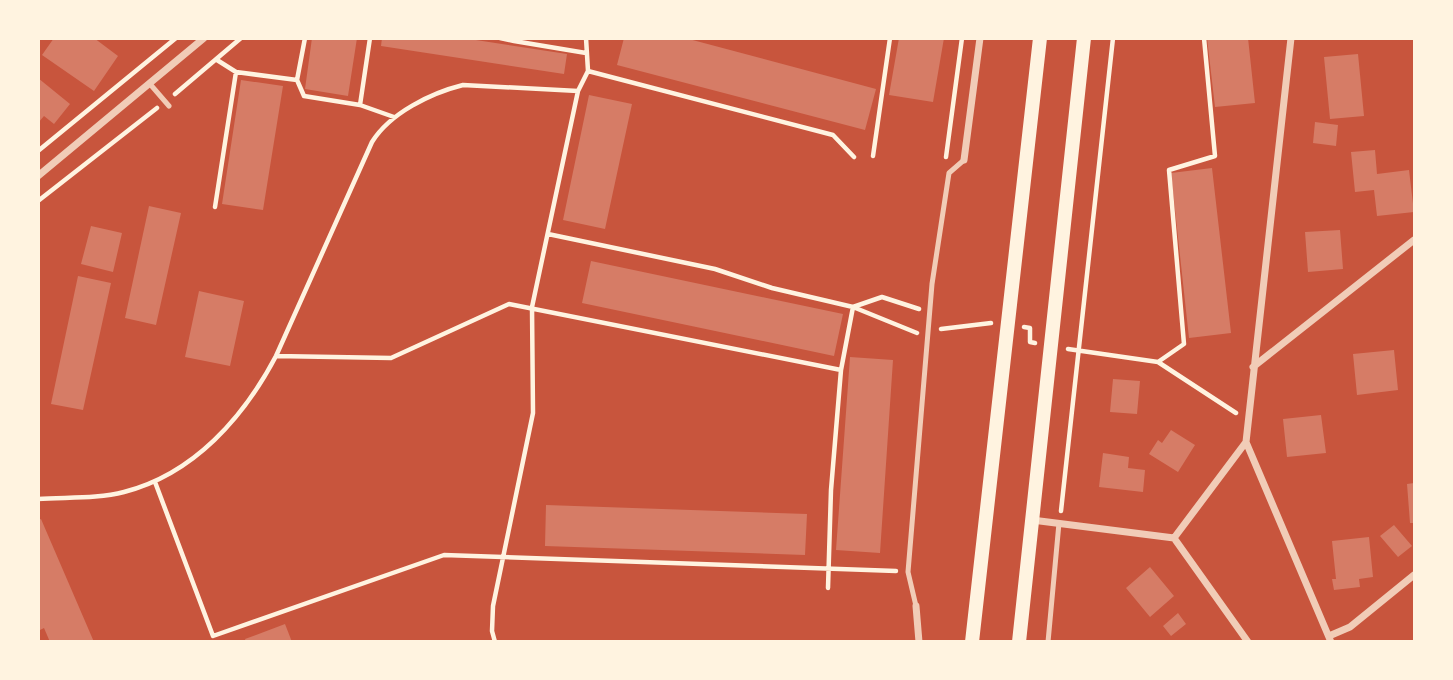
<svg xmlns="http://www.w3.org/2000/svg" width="1453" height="680" viewBox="0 0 1453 680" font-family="'Titillium Web',sans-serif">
<rect width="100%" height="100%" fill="#c8553d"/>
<path fill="#d67c66" d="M54,38H94L118,56L94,91L42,55Z
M312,38H357L348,96L305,89Z
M382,38H463L567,54L564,74L381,46Z
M624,38H685L876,89L865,130L617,65Z
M899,38H944L933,102L889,95Z
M1207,38H1248L1255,103L1215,107Z
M1358,54L1364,116L1330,119L1324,57Z
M38,78L70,104L54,124L44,116L38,123Z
M241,80L283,86L263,210L222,204Z
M589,95L632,104L605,229L563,220Z
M1315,122L1338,125L1336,146L1313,143Z
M1375,150L1377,174L1409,170L1414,212L1377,216L1374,190L1355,192L1351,152Z
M1212,168L1231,333L1189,338L1171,173Z
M149,206L181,213L156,325L125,318Z
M91,226L122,233L113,272L81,264Z
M1340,230L1343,269L1308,272L1305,232Z
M591,261L843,314L834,356L582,303Z
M78,276L111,283L83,410L51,404Z
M199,291L244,301L230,366L185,357Z
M1394,350L1398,390L1357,395L1353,354Z
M850,357L893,360L880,553L836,550Z
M1113,379L1140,381L1137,414L1110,412Z
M1321,415L1326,453L1287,457L1283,419Z
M1171,430L1195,445L1178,472L1149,454L1158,440L1162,443Z
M1103,453L1129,457L1128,468L1145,470L1143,492L1099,487Z
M1414,483V523H1410L1407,484Z
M546,505L807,514L805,555L545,546Z
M41,519L94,642H50L44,628L38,631V520Z
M1394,525L1412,546L1398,557L1380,536Z
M1369,537L1373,577L1359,579L1360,587L1334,590L1332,579H1336L1332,541Z
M1150,567L1174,596L1150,617L1126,588Z
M1178,613L1186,624L1171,636L1163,626Z
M285,624L292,642H246L245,639Z"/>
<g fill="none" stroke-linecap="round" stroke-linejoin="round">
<path stroke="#fff3e0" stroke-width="4.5" d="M500,38L514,41
M514,38V41L586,53
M217,60L236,72L297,80L304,96L360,105L394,117
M588,71L833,135L854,157
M297,80L305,38
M175,94L241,38
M360,105L370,38
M38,151L176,38
M873,156L890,38
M946,157L962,38
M38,201L157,108
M215,207L236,72
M548,234L715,269L772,288L853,307L917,333
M1024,327L1030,328V342L1035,343
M941,329L991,323
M1068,349L1158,362L1236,413
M276,356L391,358L509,304L841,370
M1158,362L1184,344L1169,170L1215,156L1204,38
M155,482L213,636L444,555L896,571
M38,499C66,497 98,499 124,492C194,474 244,417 276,356L372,142C390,113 431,93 463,85L578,91
M1061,511L1113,38
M828,588L831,490L841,370L853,307L882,297L919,309
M495,642L492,631L493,606L533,413L532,307L578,91L588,71L586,38"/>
<path stroke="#f1ccb7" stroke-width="5" d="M150,84L169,106
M916,606L908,572L932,284L949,173L964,160
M1048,642L1059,523"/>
<path stroke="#f1ccb7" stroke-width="7" d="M964,160L980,38
M38,176L204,38
M1253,367L1414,240
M1246,442L1331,642
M1032,520L1174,538L1248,642
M1174,538L1246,442L1291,38
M916,606L919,642
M1329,636L1350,627L1414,575"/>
<path stroke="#fff3e0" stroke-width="14" d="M972,642L1040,38
M1019,642L1084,38"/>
</g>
<rect width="1453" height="680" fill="none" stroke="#fff3e0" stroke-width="80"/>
</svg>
